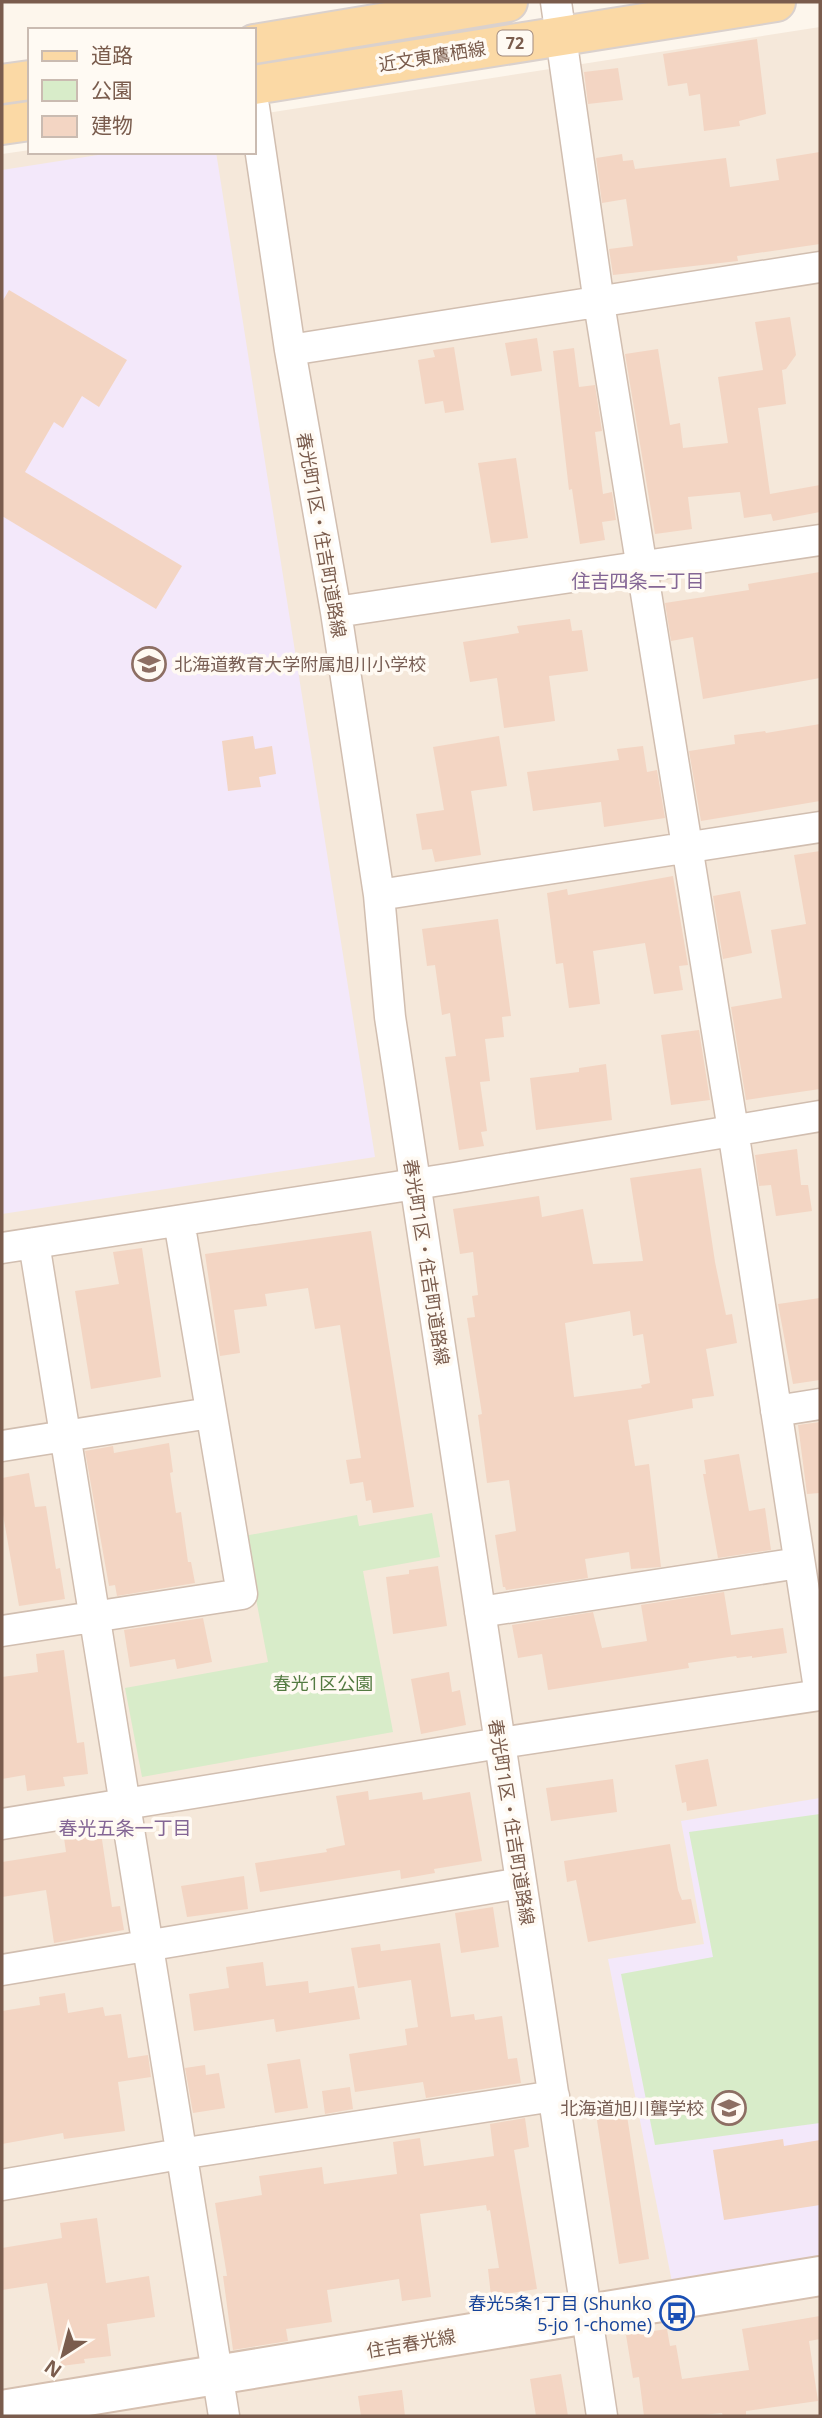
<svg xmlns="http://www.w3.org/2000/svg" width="822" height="2418" viewBox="0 0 822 2418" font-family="'Open Sans','Noto Sans JP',sans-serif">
<rect width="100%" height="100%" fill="#fdf6ec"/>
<path fill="#f5e8da" d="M820,27V2416H2V154L30,150V152H254V115Z"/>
<path fill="#f3e8fa" d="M117,152H216L375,1157L2,1214V170Z
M820,1798V2258L672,2282L608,1959L704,1944L681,1821Z"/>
<path fill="#d8ecc9" d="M432,1513L440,1557L363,1571L393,1732L142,1777L125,1688L268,1662L244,1536L357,1515L359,1526Z
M820,1814V2123L655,2145L621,1974L713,1957L689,1832Z"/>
<path fill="#f3d5c3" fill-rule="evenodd" d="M757,39L766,114L739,121L740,126L704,131L700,94L689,96L687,83L668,86L663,54Z
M618,68L623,100L588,104L584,72Z
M820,152V244L737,256L738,261L613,275L609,249L633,246L626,199L602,203L596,158L622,154L623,161L633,160L635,169L726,158L730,187L779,180L776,159Z
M9,290L127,360L99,407L82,396L63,428L54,422L25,472L182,566L156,609L2,516V302Z
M790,317L796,355L786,369L782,370L786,404L758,408L770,494L820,485V512L773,521L771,514L744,518L740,492L688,497L692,529L655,534L625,354L658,349L670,425L680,423L683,448L728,443L718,377L763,370L755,322Z
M537,338L542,371L511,376L505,343Z
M454,347L464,410L445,413L443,401L425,404L418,360L435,357L433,350Z
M574,348L579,387L595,385L602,431L595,432L603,494L612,492L616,520L602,522L605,540L580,544L572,489L569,490L553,351Z
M516,458L528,538L491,543L478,463Z
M820,572V678L703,699L693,637L671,641L665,603L749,590L748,584Z
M570,619L572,631L582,630L588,671L549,676L555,721L504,728L497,678L470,682L463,642L519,633L517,626Z
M820,724V801L701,821L689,751L735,744L734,735L765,731L766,733Z
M253,736L255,749L272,746L276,774L259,777L261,787L228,791L222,741Z
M499,736L507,786L471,791L481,855L435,862L432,849L422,850L416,814L444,810L433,747Z
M643,746L647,772L657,770L665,818L604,827L601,802L533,811L527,772L619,760L617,749Z
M820,851V1089L746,1100L731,1007L782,998L771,930L806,924L794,855Z
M673,876L688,965L679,966L683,990L654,994L645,943L593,951L600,1004L569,1008L563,963L556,964L547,893L567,889L568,895Z
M740,891L752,953L723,959L713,896Z
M498,919L511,1016L502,1017L504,1037L485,1039L490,1081L480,1082L487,1131L481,1132L484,1146L459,1150L445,1057L456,1056L450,1013L442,1015L435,965L427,966L422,929Z
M699,1030L710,1100L671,1105L661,1035Z
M606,1064L612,1120L536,1130L530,1078L579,1072V1068Z
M797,1149L801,1185H808L812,1211L776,1216L771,1185L759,1186L755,1155Z
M701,1168L715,1262L726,1315L732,1314L737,1343L706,1349L714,1396L692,1399L693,1408L628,1420L635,1466L649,1464L661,1567L631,1569L629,1552L585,1559L588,1578L506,1590L505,1587H503L495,1535L516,1531L509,1480L487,1483L478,1415L482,1414L467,1318L475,1317L472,1296L478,1295L473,1252L460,1254L453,1209L539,1196L542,1217L583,1209L593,1264L643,1261L630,1178ZM630,1311L633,1336L643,1334L650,1383L641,1385L642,1388L574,1397L565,1323Z
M371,1231L414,1507L373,1513L371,1500L366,1501L363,1482L350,1484L346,1460L361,1458L340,1325L315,1329L308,1288L265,1294L267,1306L234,1310L240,1353L220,1356L205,1254Z
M142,1248L161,1377L91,1389L75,1291L119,1284L113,1252Z
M820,1298V1380L793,1384L778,1304Z
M820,1422V1493L807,1494L798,1425Z
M169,1443L173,1472L170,1473L176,1513L181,1512L188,1562H191L195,1583L117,1596L115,1585L109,1586L85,1451L113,1446L114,1453Z
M739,1454L749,1511L765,1508L771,1550L718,1558L703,1474H706L704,1460Z
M29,1473L35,1507L46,1506L56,1569L60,1568L65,1599L19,1606L2,1509V1478Z
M438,1566L447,1626L393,1634L386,1577L409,1574V1570Z
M724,1592L731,1635L783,1628L787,1653L752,1658V1656L737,1658L736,1656L688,1663L689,1668L548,1690L542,1654L518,1658L512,1625L593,1612L602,1648L647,1641L641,1605Z
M203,1618L212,1662L177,1669L175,1659L130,1667L124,1630Z
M64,1650L77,1743L84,1742L88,1774L63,1777L65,1786L27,1791L25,1775L2,1779V1677L38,1672L36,1654Z
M449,1672L452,1692L460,1690L466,1725L421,1734L411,1679Z
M708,1759L717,1806L687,1811L686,1802L682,1803L675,1765Z
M613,1779L617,1812L551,1821L546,1788Z
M368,1791L369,1800L422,1792L423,1800L470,1792L482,1861L434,1869L435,1873L401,1879L400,1870L260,1892L255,1863L327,1852L326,1849L345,1845L336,1796Z
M101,1833L112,1907L120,1906L124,1930L54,1943L46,1890L2,1897V1862L66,1852L64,1838Z
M670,1844L678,1890L682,1900L691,1899L696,1923L588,1942L576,1880L567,1882L564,1861Z
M244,1876L248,1909L187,1917L181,1886Z
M493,1907L499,1947L461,1953L455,1913Z
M440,1943L451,2017L474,2014L475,2020L502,2016L508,2059L517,2058L521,2083L426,2098L423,2082L355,2092L349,2054L407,2045L405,2029L418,2027L411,1980L358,1988L351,1948L380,1944L381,1951Z
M263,1962L266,1986L308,1981L309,1993L354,1986L360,2019L276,2032L274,2019L194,2031L189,1994L229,1988L226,1967Z
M65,1993L68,2013L103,2007L105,2016L121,2014L128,2058L148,2055L151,2077L118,2082L125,2131L64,2139L63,2133L2,2144V2011L40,2005L39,1997Z
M300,2059L308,2108L275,2113L267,2064Z
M205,2065L206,2075L219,2073L225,2108L193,2113L185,2068Z
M350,2087L353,2109L325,2114L322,2091Z
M626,2109L649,2259L619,2264L596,2114Z
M525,2118L529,2147L514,2150L537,2289L491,2296L488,2269L499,2268L490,2210L487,2211L486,2205L420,2214L431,2297L402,2301L399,2279L327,2290L332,2322L286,2329L288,2341L233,2350L223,2276H227L215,2203L262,2195L259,2176L322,2167L324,2184L397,2174L393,2142L420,2138L424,2166L494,2156L490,2124Z
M783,2139L784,2146L820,2140V2205L724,2220L713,2150Z
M97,2218L106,2283L149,2276L155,2317L107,2324L111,2356L84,2359L85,2363L61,2366L47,2283L2,2290V2248L62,2238L60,2223Z
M820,2316V2339L809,2341L818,2401L746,2411V2416H723L722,2413L693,2416H644L639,2377L633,2378L626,2335L667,2329L670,2346L676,2345L682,2379L749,2370L742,2329Z
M561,2374L568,2416H536L530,2379Z
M402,2390L405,2416H361L358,2396Z"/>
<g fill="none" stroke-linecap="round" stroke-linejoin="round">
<g stroke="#d1beb0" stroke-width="33">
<path id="street" d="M556,2L599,303L733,1130L820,1695
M254,107L290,350L336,612L379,895L390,1017L602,2416
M290,350L820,267
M336,612L820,540
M379,895L820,827
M34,1243L224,2416
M2,1248L454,1178L820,1116
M776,1411L820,1404
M2,1446L210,1413
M480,1612L799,1563
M2,1631L242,1594L179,1221
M2,1824L500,1743L820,1695
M2,1970L521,1883
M2,2185L180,2154L554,2096"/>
</g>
<g stroke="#d6c0b0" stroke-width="42">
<path id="secondary" d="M2,2410L820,2276"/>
</g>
<g stroke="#dad1cd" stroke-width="42">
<path id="primary" d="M254,44L508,2
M2,84L30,80
M254,85L776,2
M2,125L30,121"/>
</g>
<use href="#street" stroke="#fff" stroke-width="30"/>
<use href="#secondary" stroke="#fff" stroke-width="38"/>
<use href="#primary" stroke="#fbd9a5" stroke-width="38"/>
</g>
<defs>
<g id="school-ring" transform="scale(1.75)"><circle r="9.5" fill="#fffaf3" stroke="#8d6e63" stroke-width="1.5"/><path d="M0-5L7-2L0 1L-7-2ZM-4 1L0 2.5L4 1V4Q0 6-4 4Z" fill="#8d6e63"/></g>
<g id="bus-ring" transform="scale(1.75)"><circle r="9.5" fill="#fffaf3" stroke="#1a4fb4" stroke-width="1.5"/><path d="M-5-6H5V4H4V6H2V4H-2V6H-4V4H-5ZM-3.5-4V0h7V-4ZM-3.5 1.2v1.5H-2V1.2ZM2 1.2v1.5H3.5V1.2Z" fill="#1a4fb4"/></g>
</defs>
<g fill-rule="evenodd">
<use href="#school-ring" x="149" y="664"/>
<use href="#school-ring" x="729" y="2108"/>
<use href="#bus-ring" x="677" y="2313"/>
</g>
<g text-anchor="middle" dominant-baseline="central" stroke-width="7" stroke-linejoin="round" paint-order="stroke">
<rect fill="#fffaf3" stroke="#a28b7f" stroke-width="2" x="497.5" y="30.5" width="35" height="25" rx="5"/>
<g font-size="16" font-weight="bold" fill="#7a5c4d">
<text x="515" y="43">72</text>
</g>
<g font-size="18" fill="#7a5c4d" stroke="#fffaf3">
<text transform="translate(432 56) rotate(-9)">近文東鷹栖線</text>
<text transform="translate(322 535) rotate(80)">春光町1区・住吉町道路線</text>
<text transform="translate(427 1262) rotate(81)">春光町1区・住吉町道路線</text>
<text transform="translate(512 1822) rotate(81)">春光町1区・住吉町道路線</text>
<text transform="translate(411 2343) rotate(-10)">住吉春光線</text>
</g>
<g font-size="18" fill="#785e54" stroke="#fffaf3" text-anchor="start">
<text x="174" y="664">北海道教育大学附属旭川小学校</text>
<text x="704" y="2108" text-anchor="end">北海道旭川聾学校</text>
</g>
<g font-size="18" fill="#537a41" stroke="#fffaf3">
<text x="323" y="1683">春光1区公園</text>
</g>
<g font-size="18" fill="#164399" stroke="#fffaf3" text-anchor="end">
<text x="652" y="2303">春光5条1丁目 (Shunko<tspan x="652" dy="21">5-jo 1-chome)</tspan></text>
</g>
<g font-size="19" fill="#846695" stroke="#fffaf3">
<text x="638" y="581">住吉四条二丁目</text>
<text x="125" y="1828">春光五条一丁目</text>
</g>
</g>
<rect width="822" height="2418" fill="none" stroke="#7a5c4d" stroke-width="7"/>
<rect x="28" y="28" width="228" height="126" fill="#fffaf3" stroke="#cabbb1" stroke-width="2"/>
<rect x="42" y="51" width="35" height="10" fill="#fbd9a5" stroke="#cabbb1" stroke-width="2"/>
<text x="91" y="63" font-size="21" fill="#7a5c4d">道路</text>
<rect x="42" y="80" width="35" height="21" fill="#d8ecc9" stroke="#cabbb1" stroke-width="2"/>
<text x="91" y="98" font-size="21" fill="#7a5c4d">公園</text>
<rect x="42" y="116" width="35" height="21" fill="#f3d5c3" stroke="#cabbb1" stroke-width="2"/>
<text x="91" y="133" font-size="21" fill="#7a5c4d">建物</text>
<g transform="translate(63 2355) rotate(216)" stroke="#fffaf3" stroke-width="5" paint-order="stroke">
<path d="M0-5L12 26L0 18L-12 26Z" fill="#7a5c4d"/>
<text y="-10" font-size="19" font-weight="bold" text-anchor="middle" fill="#7a5c4d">N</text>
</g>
</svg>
